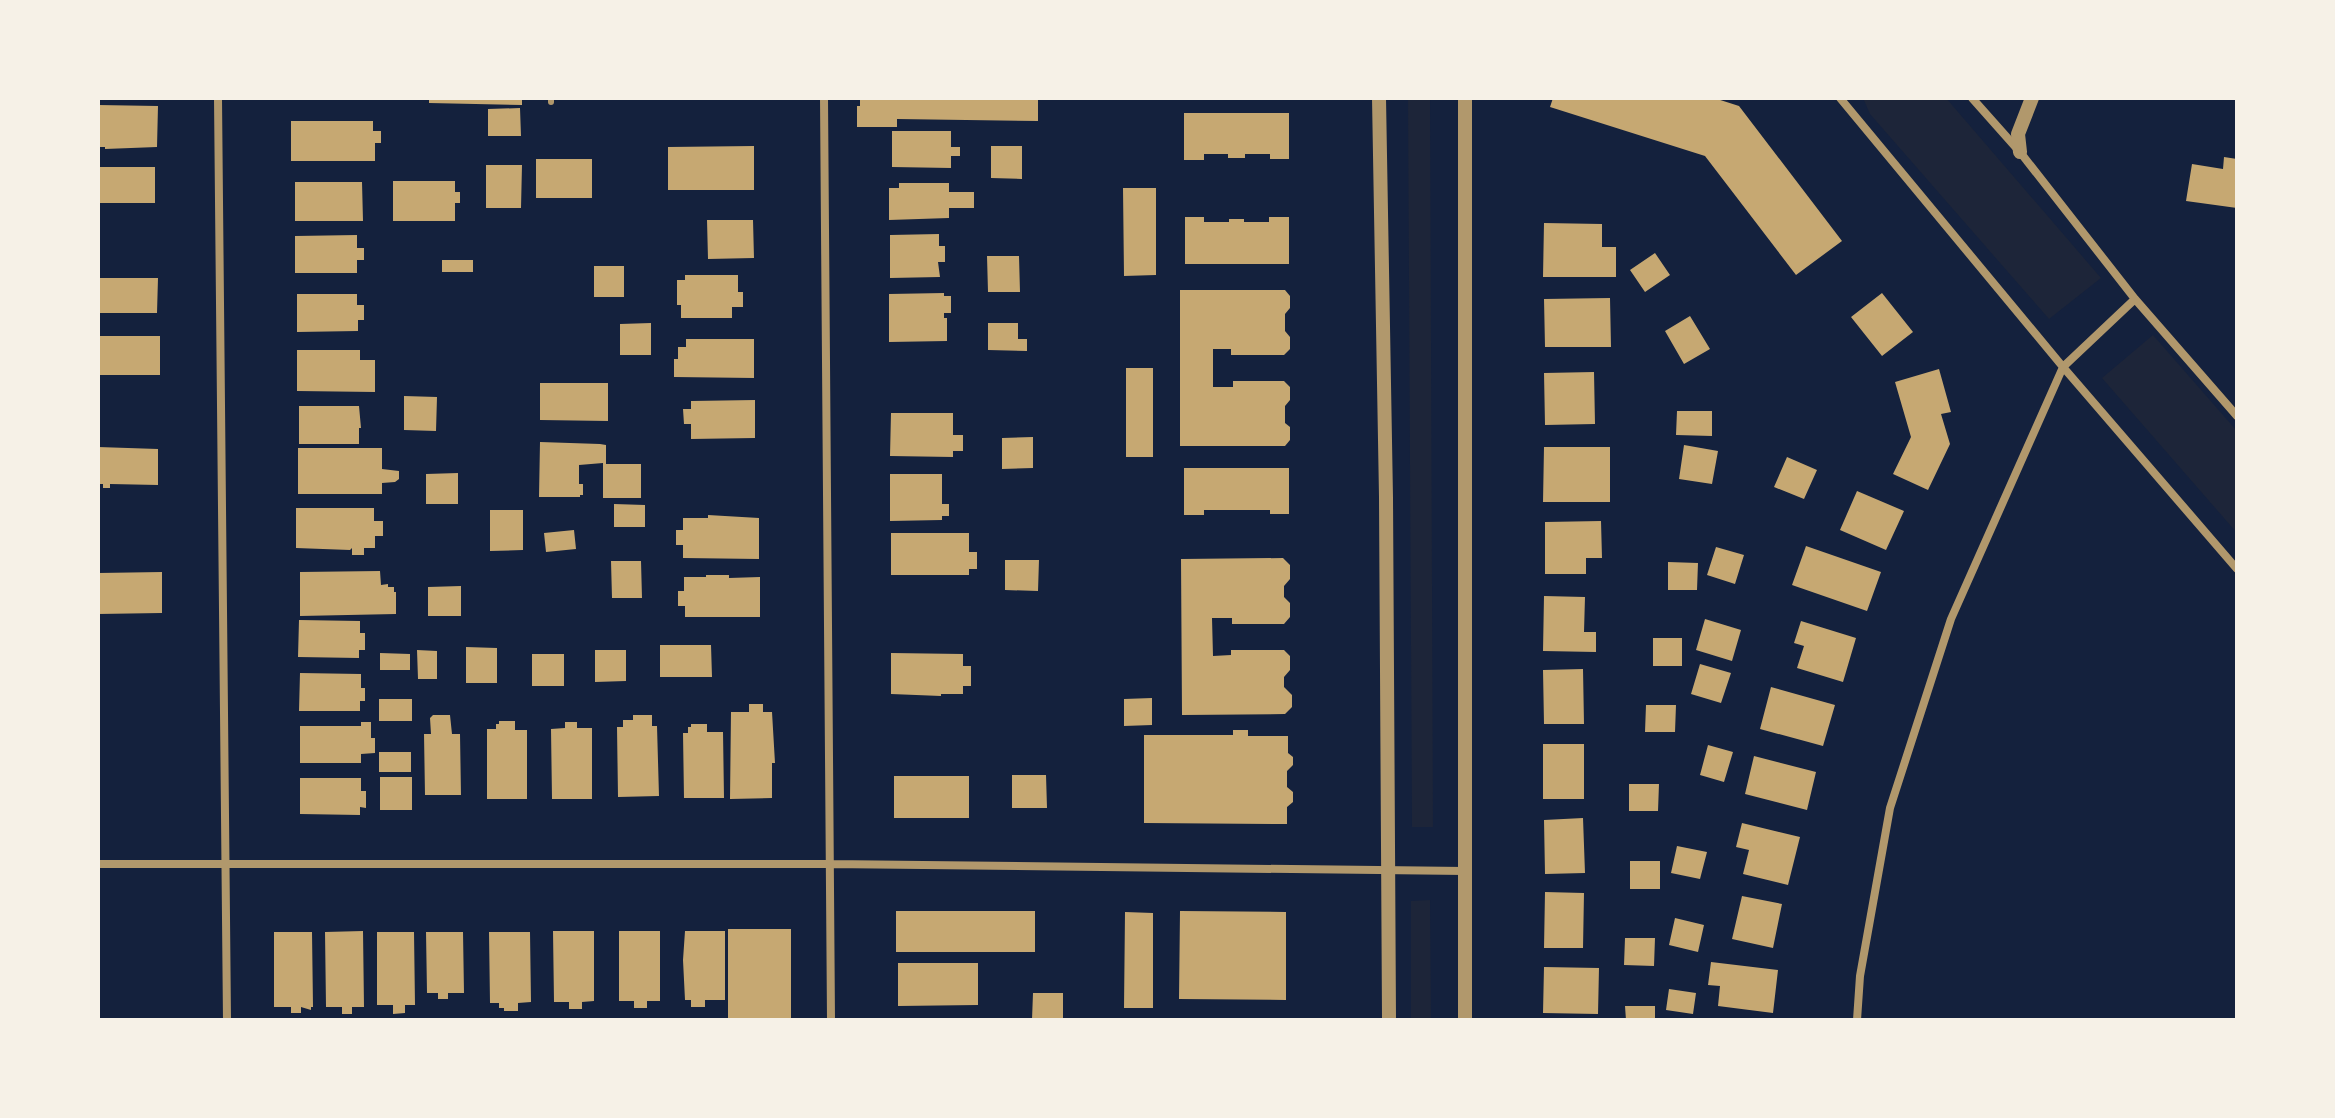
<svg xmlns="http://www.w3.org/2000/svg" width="2335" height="1118" viewBox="0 0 2335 1118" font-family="'Times New Roman',serif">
<rect width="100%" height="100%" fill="#14213d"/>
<path fill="#1d2539" d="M1408,98H1430L1433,827H1412Z
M1863,98H1946L2101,278L2049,319L1870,114Z
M2153,335L2237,431V533L2102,378Z
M1430,900L1431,1020H1411V901Z"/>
<path fill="#c6a872" d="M429,98H522V105L429,103Z
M860,98H1038V121L897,119V127H857V106H860Z
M1553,98H1714L1739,106L1842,241L1796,275L1705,156L1550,107Z
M98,105L158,106L157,147L105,149V147H98Z
M520,108L521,136H488V109Z
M1184,113H1289V159H1270V154H1245V158H1228V154H1204V160H1184Z
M291,121H373V131H381V143H375V161H291Z
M892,131H951V147H960V156H951V168L892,167Z
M754,146V190H668V147Z
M991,146H1022V179L991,178Z
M2224,157L2237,159V208L2186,201L2192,164L2223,169Z
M536,159H592V198H536Z
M486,165H522L521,208H486Z
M98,167H155V203H98Z
M393,181H455V192H460V203H455V221H393Z
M295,182H362L363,221H295Z
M899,183H949V192H974V208H949V218L889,220V188H899Z
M1123,188H1156V275L1124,276Z
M1185,217H1204V222H1229V219H1244V222H1269V217H1289V264H1185Z
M707,220H753L754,258L708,259Z
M1544,223L1602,224V247H1616V277H1543Z
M939,234V246H945V262H938L940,277L890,278V235Z
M357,235V248H364V260H357V273H295V236Z
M1655,253L1670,275L1645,292L1630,270Z
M987,256H1019L1020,292H988Z
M442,260H473V272H442Z
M594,266H624V297H594Z
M685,275H738V292H743V307H732V318H681V305H677V280H685Z
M98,278H158L157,313H98Z
M1180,290H1285L1290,296V308L1285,314V331L1290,337V349L1284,355H1231V349H1213V387H1233V381H1284L1290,387V400L1285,406V423L1290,427V440L1285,446H1180Z
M944,293V296H951V313H944V318H947V341L889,342V294Z
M1882,293L1913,332L1882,356L1851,317Z
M297,294H357V305H364V320H358V331L297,332Z
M1610,298L1611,347H1545L1544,299Z
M1690,316L1710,349L1684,364L1665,331Z
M651,323V355H620V324Z
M988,323H1018V339H1027V351L988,350Z
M98,336H160V375H98Z
M686,339H754V378L674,377V359H678V347H686Z
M297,350H360V360H375V392L297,391Z
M1126,368H1153V457H1126Z
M1939,369L1951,412L1941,414L1950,444L1928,490L1893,474L1911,437L1895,382Z
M1594,372L1595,424L1545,425L1544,373Z
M540,383H608V421L540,420Z
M404,396L437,397L436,431L404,430Z
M755,400V438L691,439V424H684L683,409H691V401Z
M299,406H359L361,428H359V444H299Z
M1677,411H1712V436L1676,435Z
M891,413H953V435H963V451H953V457L890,456Z
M1033,437V468L1002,469V438Z
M540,442L600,444L606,445V464H641V498H603V463L579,465V484H583V495H580V497H539Z
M1684,445L1718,451L1712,484L1679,479Z
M98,447L158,449V485L110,484V488H103V484H98Z
M1544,447H1610V502H1543Z
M298,448H382V469L399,471V479L395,482L382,483V494H298Z
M1787,457L1817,470L1804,499L1774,487Z
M1184,468H1289V514H1270V510H1204V515H1184Z
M458,473V504H426V474Z
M890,474H942V504H949V516H942V520L890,521Z
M1857,491L1904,511L1886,550L1840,530Z
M614,504L645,505V527H614Z
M296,508H374V521H383V536H375V548H364V555H352V548L350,550L296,548Z
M490,510H523V550L490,551Z
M708,515L759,518V559L683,558V545H676V530H683V518H708Z
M1601,521L1602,558H1586V574H1545V522Z
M574,530L576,549L546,552L544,533Z
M891,533H969V552H977V569H969V575H891Z
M1806,546L1881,572L1867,611L1792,585Z
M1716,547L1744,555L1735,584L1707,575Z
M1283,558L1290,565V579L1284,586V597L1290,603V617L1284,624H1232V618H1212L1213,656L1231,655V650H1284L1290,656V670L1284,677V687L1292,695V707L1285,714L1182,715L1181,559Z
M1005,560H1039L1038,591L1005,590Z
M611,561H641L642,598H612Z
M1668,562L1698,563L1697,590H1668Z
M380,571L381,585L388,584V587H394V592H396V614L300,616V572Z
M162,572V613L98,614V573Z
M706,575H729V578L760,577V617H685V606H678V591H684V577H706Z
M461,586V616H428V587Z
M1544,596L1585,597L1584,632H1596V652L1543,651Z
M1705,619L1741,630L1732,661L1696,650Z
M299,620L360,621V633H365V650H359V658L298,657Z
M1801,621L1856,638L1843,682L1797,668L1804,646L1794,643Z
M1653,638H1682V666H1653Z
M660,645H711L712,677H660Z
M466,647L497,648V683H466Z
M417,650L437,651V679H418Z
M595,650H626V681L595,682Z
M380,653L410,654V670H380Z
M891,653L963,654V666H971V686H963V694H941V696L891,694Z
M532,654H564V686H532Z
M1700,664L1731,673L1721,703L1691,694Z
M1583,669L1584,724H1544L1543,670Z
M300,673L361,674V688H365V701H360V711H299Z
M1771,687L1835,705L1823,746L1760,729Z
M1152,698V725L1124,726V699Z
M379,699H412V721H379Z
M749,704H763V712H772L775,763H772V798L730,799L731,712H749Z
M1646,705H1676L1675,732H1645Z
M433,715H450L452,734H460L461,795H425L424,734H431L430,718Z
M633,715H652V726H657L659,796L618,797L617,727H623V720H633Z
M499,721H515V730H527V799H487V729H496V724H499Z
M361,722H371V738H375V753L361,754V763H300V726H361Z
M565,722H577V728H592V799H552L551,729L565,728Z
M691,724H707V732H723L724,798H684L683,733H688V727H691Z
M1233,730H1248V736H1288V753L1293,757V765L1287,771V787L1293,792V802L1287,807V824L1144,823V735H1233Z
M1543,744H1584V799H1543Z
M1708,745L1733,752L1724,782L1700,775Z
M379,752H411V772H379Z
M1754,756L1816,772L1807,810L1745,794Z
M1012,775H1046L1047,808H1012Z
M894,776H969V818H894Z
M380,777H412V810H380Z
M300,778H361V791H366V808L360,807V815L300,814Z
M1629,784H1659L1658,811H1629Z
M1583,818L1585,873L1545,874L1544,820Z
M1742,823L1800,837L1788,885L1743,874L1749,850L1736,847Z
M1677,846L1707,852L1700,879L1671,873Z
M1630,861H1660V889H1630Z
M1545,892L1584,893L1583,948H1544Z
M1742,896L1782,904L1773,948L1732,939Z
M896,911H1035V952H896Z
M1180,911L1286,912V1000L1179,999Z
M1125,912L1153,913V1008H1124Z
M1675,918L1704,925L1698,952L1669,945Z
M728,929H791V1019H728Z
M363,931L364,1007H352V1014H342V1007H326L325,932Z
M553,931H594V1001L582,1002V1009H569V1002H554Z
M619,931H660V1001H647V1008H634V1001H619Z
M685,931H725V1000H705V1007H691V1000H685L683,960Z
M274,932H312L313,1007H311V1010L301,1007V1013H291V1007H274Z
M377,932H414L415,1005H405V1013L393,1014V1005H377Z
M426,932H463L464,993H448V999H438V993H427Z
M489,932H530L531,1002L518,1003V1011H504V1008H499V1003H490Z
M1625,938H1655L1654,966L1624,965Z
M1711,962L1778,970L1773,1013L1718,1006L1720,986L1708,985Z
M898,963H978V1005L898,1006Z
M1544,967L1599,968L1598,1014L1543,1013Z
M1669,989L1696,993L1693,1014L1666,1010Z
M1033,993H1063V1020H1032Z
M1625,1006H1655V1020H1626Z"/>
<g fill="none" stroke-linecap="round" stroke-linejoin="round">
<path stroke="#b1986c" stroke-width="6" d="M551,98V102"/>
<path stroke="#b1986c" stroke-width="8" d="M218,98L227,1020
M824,98L831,1020
M1840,98L2063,367L2237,569
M1972,98L2020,152L2135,299L2237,416
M98,864H829L1465,871
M1857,1020L1860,976L1890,808L1951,619L2063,367L2135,299"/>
<path stroke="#b1986c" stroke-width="14" d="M1379,98L1386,497L1389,1020
M1465,98V1020
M2020,152L2018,134L2032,98"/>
</g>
<rect width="2335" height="1118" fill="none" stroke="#f6f1e7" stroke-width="200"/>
</svg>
